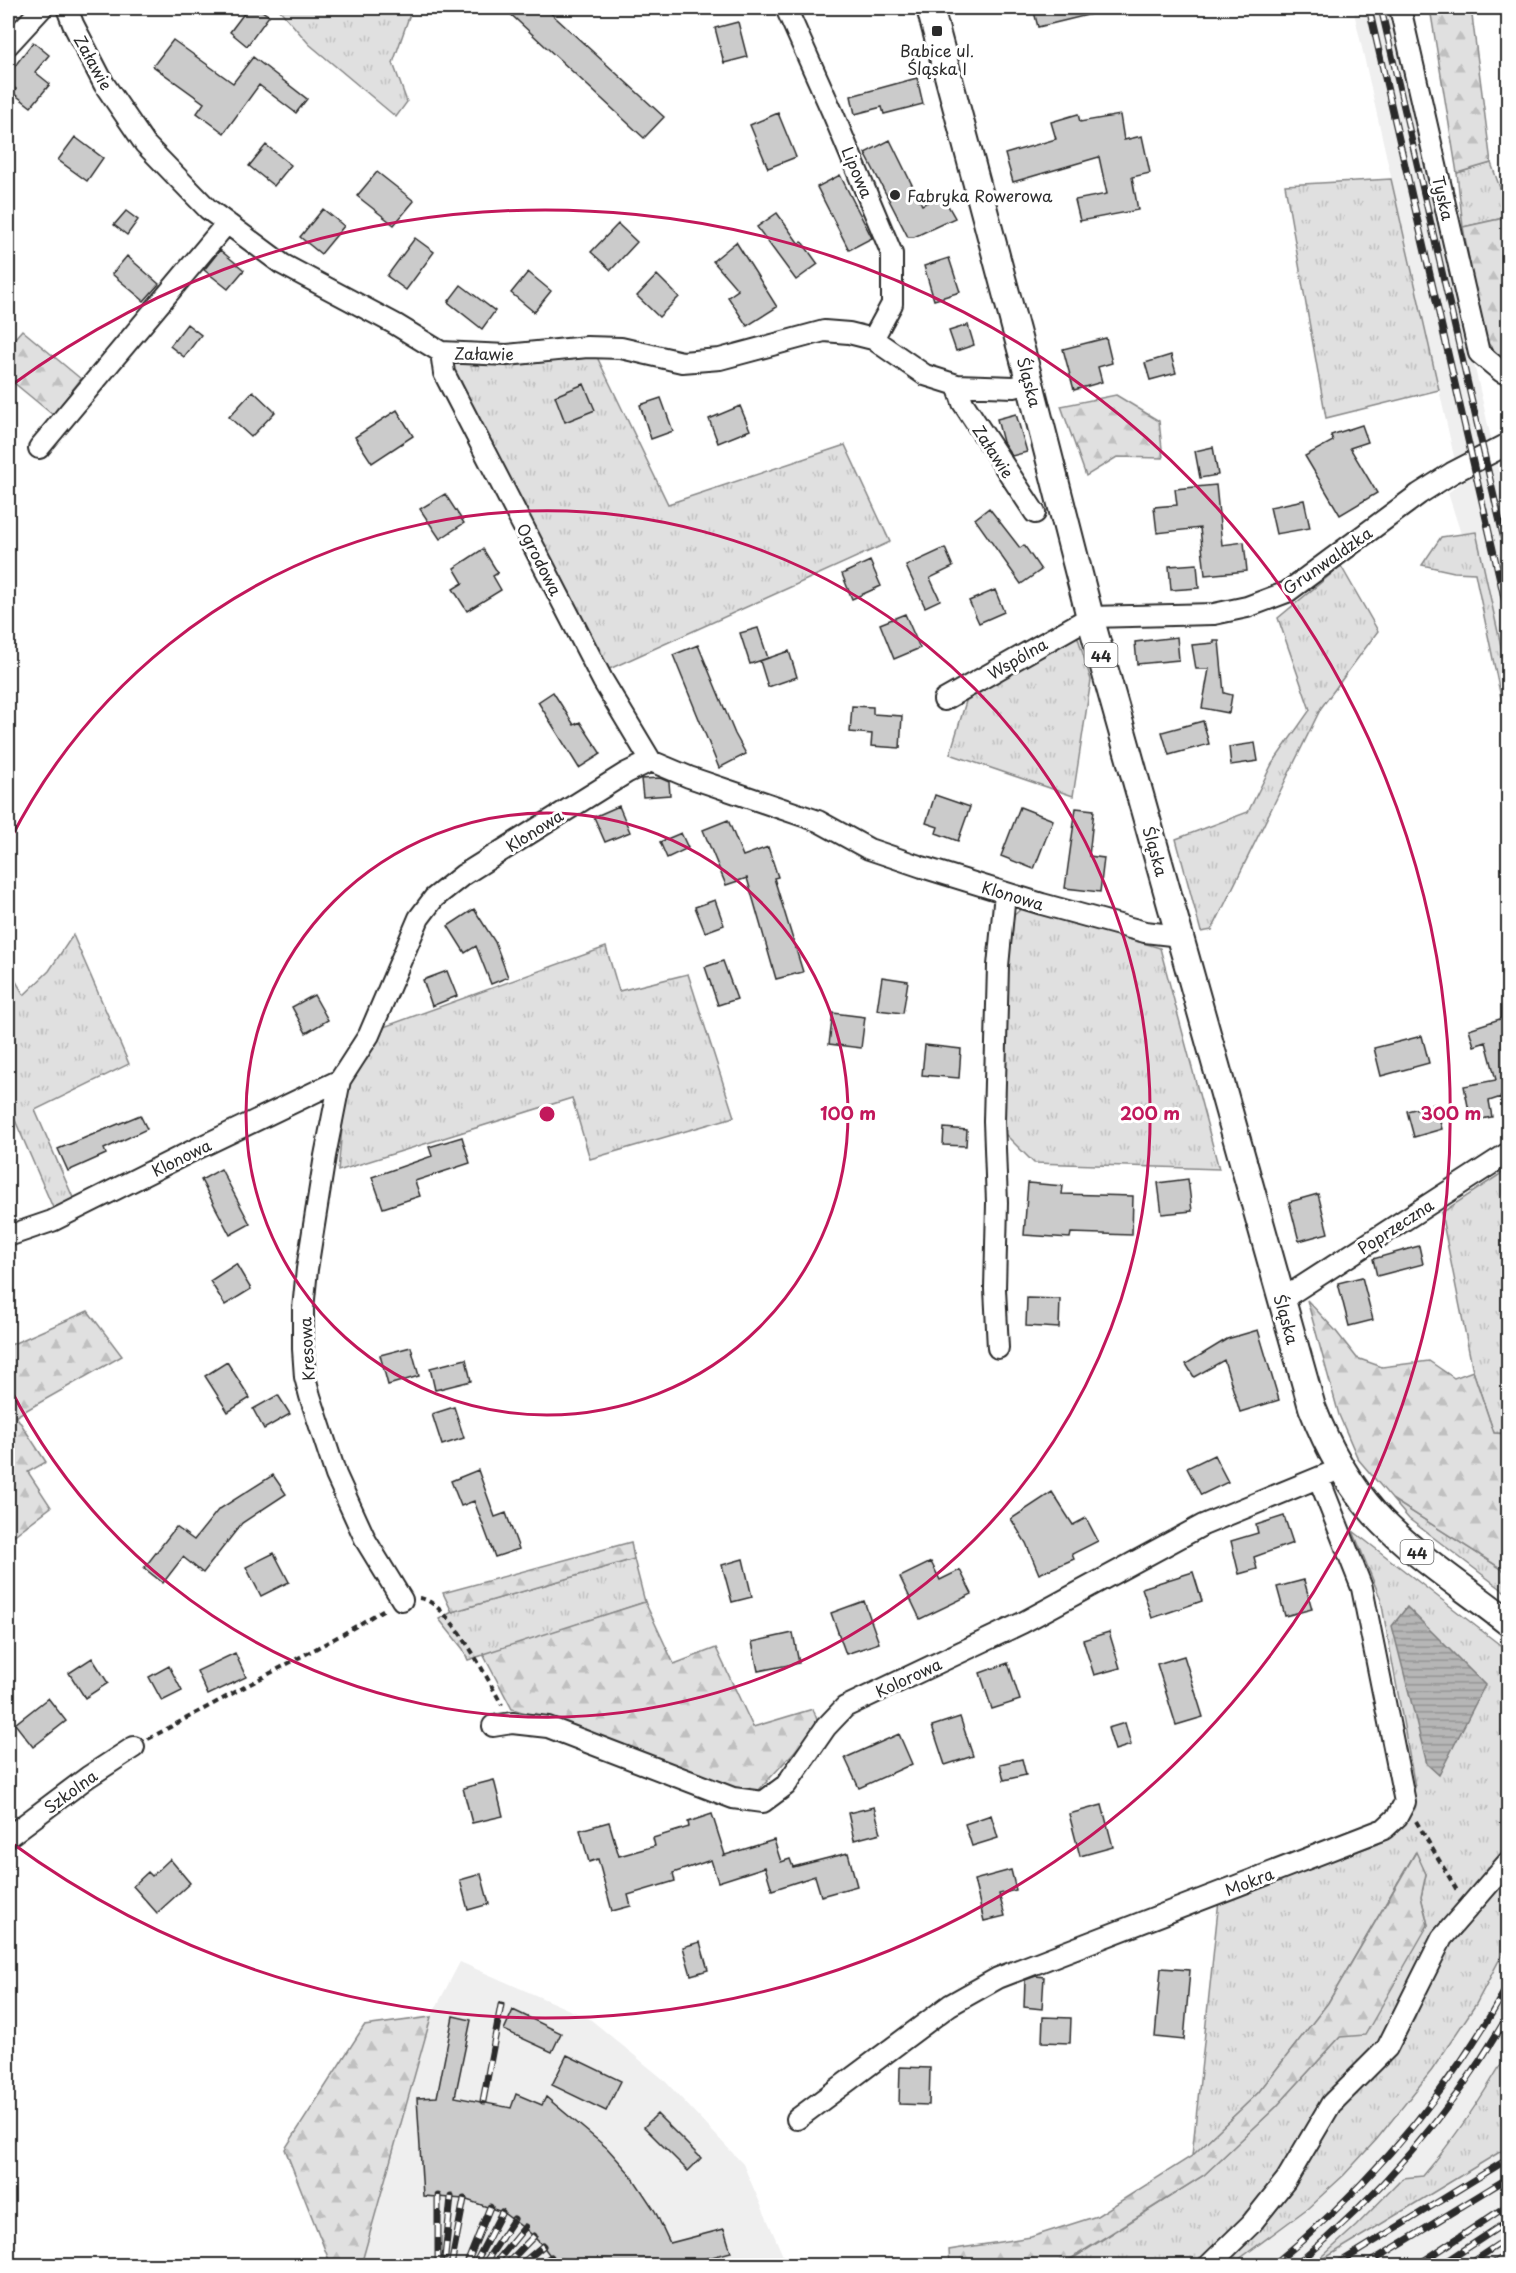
<svg xmlns="http://www.w3.org/2000/svg" width="1516" height="2273" viewBox="0 0 1516 2273" font-family="'Playpen Sans',sans-serif">
<defs>
<pattern id="grass-tufts" width="24" height="20" patternUnits="userSpaceOnUse" patternTransform="scale(1.5)"><rect width="24" height="20" fill="#e0e0e0"/><path d="M3 7l-1-3M5 7V3M7 7l1-3M15 17l-1-3M17 17v-4M19 17l1-3" fill="none" stroke="#c0c0c0"/></pattern>
<pattern id="forest-firs" width="22" height="20" patternUnits="userSpaceOnUse" patternTransform="scale(1.5)"><rect width="22" height="20" fill="#e0e0e0"/><path d="M5 1l3.5 6h-7zM16 11l3.5 6h-7z" fill="#c0c0c0"/></pattern>
<pattern id="water-rules" width="6" height="5" patternUnits="userSpaceOnUse" patternTransform="scale(1.5)"><rect width="6" height="5" fill="#b6b6b6"/><path d="M0 2.5h6" fill="none" stroke="#949494"/></pattern>
</defs>
<rect width="100%" height="100%" fill="#fff"/>
<filter id="ink" filterUnits="userSpaceOnUse"><feTurbulence type="fractalNoise" baseFrequency=".0167" numOctaves="2"/><feDisplacementMap in="SourceGraphic" scale="12" xChannelSelector="R" yChannelSelector="G"/><feConvolveMatrix kernelMatrix="1 2 1 2 8 2 1 2 1" color-interpolation-filters="sRGB"/></filter>
<g filter="url(#ink)">
<path fill="#efefef" d="M1353,8H1393L1508,513V678L1476,532L1461,534L1448,493L1460,483Z
M1508,1943V2052L1490,2086L1465,2123L1423,2176L1403,2178L1356,2226L1312,2265L1231,2266L1308,2208L1377,2139L1408,2102L1455,2037Z
M460,1962L590,2019L663,2079L743,2164L787,2265L361,2266L431,2017Z
M1508,2147V2265L1315,2266L1426,2196Z"/>
<path fill="url(#grass-tufts)" stroke="#868686" stroke-width="1.5" d="M278,8H412L393,63L407,102L396,117L309,44Z
M1491,163L1508,210V217L1463,227L1457,173Z
M1391,179L1439,390L1326,418L1285,185Z
M597,357L668,504L845,445L890,542L605,671L448,365L461,360L521,364Z
M1476,532L1508,678V731L1475,573L1454,572L1422,565L1441,537Z
M1341,566L1378,631L1321,708L1212,930L1201,932L1176,839L1248,812L1272,764L1310,710L1278,618Z
M1071,615L1091,680L1073,796L950,754L974,675L1050,630Z
M1023,907L1160,948L1219,1169L1034,1163L1003,1132L1009,920Z
M73,935L129,1064L35,1110L74,1200L54,1210L8,1104V968L24,995L49,971Z
M606,947L619,991L688,974L734,1117L590,1159L572,1098L338,1171L346,1087L378,1029Z
M1508,1169V1434L1494,1433L1473,1371L1441,1213Z
M1392,1499L1508,1573V1594L1409,1519Z
M1353,1531L1508,1651V1943L1476,2004L1432,2070L1377,2139L1344,2175L1308,2208L1231,2265L1061,2266L1204,2175L1276,2107L1340,2037L1428,1925L1421,1897L1426,1874L1415,1853L1328,2003L1258,2093L1192,2156L1219,1900L1377,1844L1405,1822L1415,1787L1381,1600Z
M634,1559L645,1602L468,1660L463,1649L439,1619L452,1612Z
M1508,2052V2109L1503,2114L1508,2116V2147L1312,2266L1356,2226L1403,2178L1423,2176C1456,2137 1483,2096 1508,2052Z"/>
<path fill="url(#forest-firs)" stroke="#868686" stroke-width="1.5" d="M1430,8H1471L1491,163L1457,173Z
M1508,217V366L1484,339L1463,227Z
M22,330L81,379L53,415L8,378V346Z
M1116,395L1159,421L1163,458L1117,457L1086,476L1061,406Z
M1307,1300L1335,1330L1357,1358L1382,1367L1429,1361L1454,1378L1473,1371L1494,1433L1508,1434V1573L1392,1499L1358,1459L1339,1415Z
M88,1311L122,1356L16,1416L46,1462L28,1472L51,1507L8,1540V1346Z
M631,1542L634,1559L452,1612L443,1593Z
M645,1602L674,1664L716,1648L753,1727L813,1709L819,1725L758,1791L726,1786L582,1729L512,1709L483,1654Z
M1416,1852L1426,1874L1421,1897L1428,1925L1365,2035L1340,2037L1276,2107L1204,2175L1061,2265H950L949,2250L1031,2237L1097,2216L1192,2156L1258,2093L1328,2003Z
M431,2017L361,2265H331L285,2149L364,2026Z"/>
<path fill="url(#water-rules)" stroke="#7e7e7e" stroke-width="1.5" d="M1407,1607L1485,1685L1439,1775L1427,1764L1392,1626Z"/>
<path fill="#cbcbcb" stroke="#2b2b2b" stroke-width="1.5" d="M248,8H258L269,16L247,46L230,32Z
M504,8H545L664,117L644,138Z
M1033,8H1091L1092,14L1038,27Z
M738,22L747,57L724,63L715,28Z
M173,40L233,83L253,57L307,99L296,113L259,85L224,133L197,113L204,103L153,66Z
M33,42L49,55L35,72L50,84L31,107L13,93L16,89L8,82V75Z
M917,78L923,104L884,114L882,107L855,114L851,96Z
M778,113L796,157L768,168L750,125Z
M1078,114L1080,122L1120,115L1124,140L1142,136L1150,173L1132,177L1138,210L1080,221L1075,200L1107,194L1099,157L1013,182L1005,154L1056,139L1051,122Z
M75,137L103,158L87,181L58,160Z
M890,140L922,205L942,195L955,218L914,237H908L865,153Z
M266,145L291,165L274,186L249,166Z
M377,172L414,201L394,225L357,196Z
M840,175L872,238L849,250L817,187Z
M323,209L344,226L321,254L300,237Z
M126,211L138,220L127,235L114,225Z
M777,213L799,244L802,242L818,264L796,280L757,227Z
M618,224L637,242L611,270L591,252Z
M415,238L434,252L406,290L387,276Z
M736,242L777,307L747,326L728,297L738,290L713,261Z
M220,250L244,270L228,289L204,270Z
M127,256L159,284L144,301L112,274Z
M949,258L960,292L934,300L924,266Z
M528,272L551,291L534,312L511,293Z
M657,275L679,297L659,317L637,296Z
M461,285L495,311L482,329L448,302Z
M187,324L201,335L184,357L170,346Z
M968,325L974,345L956,351L949,331Z
M1106,338L1112,363L1098,367L1102,382L1074,390L1063,349Z
M1171,355L1176,373L1150,380L1145,363Z
M584,384L595,410L565,422L555,396Z
M253,391L275,412L251,437L229,417Z
M661,398L673,431L651,439L640,405Z
M740,406L750,430L718,443L709,419Z
M397,410L413,436L372,463L355,437Z
M1016,414L1027,452L1012,456L1003,442L997,419Z
M1362,425L1368,442L1350,448L1377,493L1340,515L1305,456L1333,441L1331,435Z
M1213,447L1218,475L1200,478L1195,451Z
M1216,485L1222,545L1244,542L1247,571L1205,575L1200,528L1157,533L1154,507L1177,505L1175,489Z
M445,494L464,523L440,539L420,509Z
M1304,500L1310,528L1276,534L1270,507Z
M989,508L1020,548L1024,545L1041,570L1021,584L975,519Z
M945,548L953,567L930,578L940,600L925,607L906,566Z
M483,549L498,573L493,576L501,590L467,611L453,589L463,583L454,568Z
M870,561L881,586L852,599L842,574Z
M1197,564L1199,588L1171,590L1169,566Z
M995,590L1004,612L979,623L969,601Z
M905,614L920,648L894,659L880,624Z
M758,628L768,658L750,664L740,633Z
M1177,637L1179,660L1137,664L1135,642Z
M1214,641H1219L1224,693L1232,695L1229,713L1202,708L1209,669H1196L1192,645L1214,643Z
M698,645L735,734L746,754L719,768L673,655Z
M789,651L797,677L768,687L760,661Z
M553,692L574,725L580,722L601,754L579,768L538,702Z
M852,706L873,707V714L902,716L900,748L871,746L872,734L850,732Z
M1203,721L1209,744L1169,755L1162,732Z
M1255,743L1258,761L1231,765L1229,747Z
M660,778L669,782L670,795L643,797L641,779Z
M935,795L970,807L958,841L936,833L938,827L926,823Z
M619,806L630,832L605,842L594,817Z
M1020,807L1053,820L1034,869L1001,856Z
M1076,808L1094,810L1089,856L1104,858L1100,892L1065,888Z
M728,820L743,856L768,847L778,877L774,878L803,972L776,979L747,878L726,885L703,830Z
M681,833L688,848L667,858L660,842Z
M715,900L724,925L705,932L695,907Z
M474,909L495,942L508,977L491,984L476,946L465,953L448,926Z
M723,961L737,999L718,1005L705,967Z
M447,971L457,996L432,1006L423,980Z
M882,977L908,981L903,1013L877,1010Z
M314,995L328,1020L306,1033L292,1007Z
M833,1013L865,1017L861,1048L829,1044Z
M1506,1017L1509,1027V1106L1503,1107L1501,1097L1489,1101L1492,1117L1471,1121L1464,1086L1496,1080L1486,1042L1474,1046L1469,1029Z
M1422,1036L1429,1063L1381,1076L1374,1048Z
M925,1045L961,1049L959,1078L922,1075Z
M1435,1104L1442,1129L1414,1137L1407,1111Z
M140,1115L147,1129L104,1149L106,1154L68,1171L58,1149Z
M944,1128L967,1130L966,1146L943,1145Z
M462,1137L470,1163L415,1181L420,1196L383,1208L372,1177L432,1156L429,1147Z
M221,1169L250,1224L230,1235L201,1180Z
M1188,1179L1192,1211L1162,1214L1158,1183Z
M1028,1183L1063,1186L1062,1194L1133,1196L1132,1235L1071,1233L1070,1238L1024,1235Z
M1318,1194L1328,1233L1299,1241L1289,1202Z
M1419,1246L1423,1264L1377,1276L1373,1259Z
M236,1264L251,1289L225,1305L210,1281Z
M1362,1277L1373,1320L1349,1326L1338,1283Z
M1027,1298L1060,1299L1059,1328L1026,1326Z
M1258,1330L1279,1400L1240,1412L1224,1360L1194,1377L1186,1364L1227,1339Z
M411,1347L419,1376L388,1385L380,1355Z
M466,1359L471,1381L435,1390L430,1368Z
M227,1362L250,1398L228,1412L205,1376Z
M278,1395L290,1414L264,1429L253,1409Z
M454,1407L464,1438L442,1445L432,1414Z
M1214,1455L1228,1482L1201,1495L1187,1468Z
M478,1470L495,1517L506,1513L519,1549L495,1557L474,1501L461,1506L451,1481Z
M273,1475L286,1494L242,1523L203,1573L183,1557L163,1583L144,1568L176,1527L194,1540L218,1510Z
M1052,1492L1073,1525L1086,1518L1098,1541L1072,1554L1074,1559L1039,1574L1026,1543L1011,1519Z
M1284,1516L1293,1543L1254,1557L1257,1569L1239,1574L1231,1541L1258,1533L1256,1525Z
M274,1553L289,1582L261,1596L246,1567Z
M743,1559L752,1597L732,1602L722,1565Z
M931,1562L940,1580L960,1570L972,1594L920,1619L900,1577Z
M1193,1572L1202,1601L1152,1618L1142,1588Z
M1304,1580L1312,1609L1285,1616L1277,1587Z
M864,1601L879,1643L846,1654L831,1613Z
M1109,1632L1120,1668L1094,1675L1083,1640Z
M793,1633L799,1663L758,1671L752,1642Z
M235,1653L246,1677L208,1695L197,1671Z
M1184,1656L1203,1717L1176,1725L1157,1664Z
M92,1658L108,1683L85,1698L69,1673Z
M1008,1663L1020,1700L992,1709L980,1673Z
M169,1666L182,1691L162,1701L149,1677Z
M48,1698L66,1721L33,1747L15,1724Z
M960,1717L973,1756L945,1765L932,1726Z
M1125,1723L1131,1745L1115,1750L1108,1728Z
M899,1734L912,1764L859,1788L845,1758Z
M1022,1759L1026,1775L1004,1780L1000,1764Z
M494,1780L503,1816L472,1823L463,1788Z
M1102,1805L1113,1847L1080,1856L1069,1814Z
M874,1807L881,1833L854,1840L848,1813Z
M712,1814L725,1855L722,1856L774,1840L781,1862L790,1859L793,1867L848,1853L857,1886L821,1896L815,1876L772,1890L765,1867L718,1882L711,1860L673,1873L675,1881L628,1895L631,1906L612,1911L598,1859L589,1862L580,1830L609,1822L619,1856L655,1846L653,1838L689,1827L688,1822Z
M991,1815L998,1838L972,1846L965,1824Z
M170,1859L190,1883L157,1913L133,1886L148,1872L152,1876Z
M1011,1870L1016,1890L999,1894L1005,1916L984,1921L974,1880Z
M481,1874L489,1904L468,1910L460,1880Z
M700,1942L708,1970L691,1975L683,1947Z
M1161,1968L1190,1970L1184,2040L1155,2037Z
M1036,1976L1044,1977L1042,2009L1024,2007L1025,1980Z
M513,2010L561,2033L552,2052L504,2030Z
M453,2016L471,2020L455,2097L511,2108L516,2094L542,2105L546,2097L607,2148L631,2175L655,2211L670,2243L724,2229L731,2252L681,2265H557L543,2246L529,2232L502,2212L464,2199L423,2196L417,2098L437,2097Z
M1043,2017L1071,2018L1070,2043L1042,2042Z
M567,2055L621,2081L606,2111L552,2085Z
M900,2067L930,2068L929,2105L899,2104Z
M657,2114L701,2158L688,2171L644,2127Z"/>
<g fill="none" stroke-linecap="round" stroke-linejoin="round">
<g stroke="#2b2b2b" stroke-width="24">
<path id="minor" d="M67,8L73,24L104,84L145,144L208,209L282,264L395,324L441,352L507,355L587,347L621,348L682,362L720,359L824,331L849,333L873,339L925,375L957,385L1014,387L1030,383
M786,8L834,116L892,254V304L873,339
M1400,8L1479,353L1502,372L1508,374
M8,45L42,8
M441,352L444,373L603,681L651,761
M957,385L963,403L1035,513
M39,448L227,223
M944,700L1090,617L1214,614L1247,607L1287,592L1419,494L1452,473L1508,444
M340,1080L325,1156L307,1269L303,1309V1349L305,1377L310,1396L336,1475L366,1541L402,1600
M8,1236L52,1221L192,1151L340,1080L369,1035L419,918L434,898L463,875L626,773L651,761L689,777L818,821L869,849L922,867L1042,904L1145,932L1180,936
M1281,1300L1508,1153
M998,1348L995,1289L997,1203L994,1121L998,966L1005,893
M493,1726L512,1723L548,1727L733,1798L763,1802L786,1785L826,1727L845,1707L1022,1623L1203,1525L1330,1473
M8,1837L88,1777L134,1747
M797,2119L950,2005L998,1978L1384,1829L1397,1817L1405,1802L1362,1588L1319,1479
M1208,2266L1251,2224L1286,2180L1331,2104L1387,2048L1442,1938L1508,1862"/>
</g>
<g stroke="#2b2b2b" stroke-width="30">
<path id="major" d="M930,8L1030,383L1090,617L1312,1407C1327,1446 1347,1483 1375,1514C1414,1556 1464,1587 1508,1622"/>
</g>
<path stroke="#2b2b2b" stroke-width="4" stroke-dasharray="6 4.5" stroke-linecap="butt" d="M419,1598C449,1601 488,1680 502,1705
M148,1739L343,1634L386,1608
M1416,1821L1458,1892"/>
<use href="#minor" stroke="#fff" stroke-width="20"/>
<use href="#major" stroke="#fff" stroke-width="26"/>
<g stroke="#2b2b2b" stroke-width="7">
<path id="rail" d="M1369,8L1508,615
M1381,8L1508,557
M483,2101L501,2005
M438,2196V2266
M445,2257L451,2197
M451,2266L464,2199
M466,2266L490,2207
M474,2266L502,2212
M483,2266L514,2219
M493,2266L525,2227
M505,2266L534,2236
M519,2266L543,2246
M538,2266L551,2257
M1272,2266C1369,2187 1448,2094 1508,1985
M1295,2266C1381,2194 1453,2111 1508,2015
M1334,2266L1508,2159
M1364,2266L1508,2178
M1416,2266L1508,2205
M1440,2266L1508,2221
M1466,2266L1508,2238
M1490,2266L1508,2254"/>
</g>
<use href="#rail" stroke="#fff" stroke-width="4.5" stroke-dasharray="14" stroke-linecap="butt"/>
</g>
</g>
<g fill="none" stroke="#c2185b" stroke-width="3">
<circle cx="547" cy="1114" r="301"/>
<path d="M10 840A603 603 0 1 1 10 1388"/>
<path d="M9 387A904 904 0 1 1 9 1841"/>
</g>
<g fill="#2b2b2b" stroke="#fff" stroke-width="2">
<rect x="931" y="25" width="12" height="12" rx="3"/>
<circle cx="895" cy="195" r="6"/>
</g>
<g text-anchor="middle" dominant-baseline="central" stroke-width="6" stroke-linejoin="round" paint-order="stroke">
<g fill="#fff" stroke="#6b6b6b" stroke-width="1.5">
<rect x="1084.5" y="643" width="33" height="24" rx="4.5"/>
<rect x="1400.5" y="1540" width="33" height="24" rx="4.5"/>
</g>
<g font-size="15" font-weight="bold" fill="#2b2b2b">
<text x="1101" y="655">44</text>
<text x="1417" y="1552">44</text>
</g>
<g font-size="16" fill="#2b2b2b" stroke="#fff">
<text x="937" y="50">Babice ul.<tspan x="937" dy="18">Śląska I</tspan></text>
<text x="907" y="195" text-anchor="start">Fabryka Rowerowa</text>
</g>
<g font-size="16" fill="#2b2b2b" stroke="#fff">
<text transform="translate(94 62) rotate(61)">Załawie</text>
<text transform="translate(858 172) rotate(67)">Lipowa</text>
<text transform="translate(1444 198) rotate(77)">Tyska</text>
<text transform="translate(484 353) rotate(1)">Załawie</text>
<text transform="translate(1030 382) rotate(75)">Śląska</text>
<text transform="translate(994 451) rotate(57)">Załawie</text>
<text transform="translate(540 559) rotate(63)">Ogrodowa</text>
<text transform="translate(1327 560) rotate(-35)">Grunwaldzka</text>
<text transform="translate(1017 658) rotate(-30)">Wspólna</text>
<text transform="translate(534 830) rotate(-32)">Klonowa</text>
<text transform="translate(1156 851) rotate(74)">Śląska</text>
<text transform="translate(1013 895) rotate(17)">Klonowa</text>
<text transform="translate(181 1157) rotate(-26)">Klonowa</text>
<text transform="translate(1395 1226) rotate(-33)">Poprzeczna</text>
<text transform="translate(1287 1319) rotate(74)">Śląska</text>
<text transform="translate(306 1349) rotate(-93)">Kresowa</text>
<text transform="translate(908 1677) rotate(-25)">Kolorowa</text>
<text transform="translate(70 1791) rotate(-36)">Szkolna</text>
<text transform="translate(1249 1881) rotate(-21)">Mokra</text>
</g>
</g>
<circle cx="547" cy="1114" r="9" fill="#c2185b" stroke="#fff" stroke-width="3"/>
<g font-size="18" text-anchor="middle" font-weight="bold" fill="#c2185b" stroke="#fff" stroke-width="6" stroke-linejoin="round" paint-order="stroke">
<text x="848" y="1120">100 m</text>
<text x="1150" y="1120">200 m</text>
<text x="1451" y="1120">300 m</text>
</g>
<rect width="1516" height="2273" fill="none" stroke="#fff" stroke-width="30"/>
<rect x="15" y="15" width="1486" height="2243" fill="none" stroke="#2b2b2b" stroke-width="2" filter="url(#ink)"/>
</svg>
